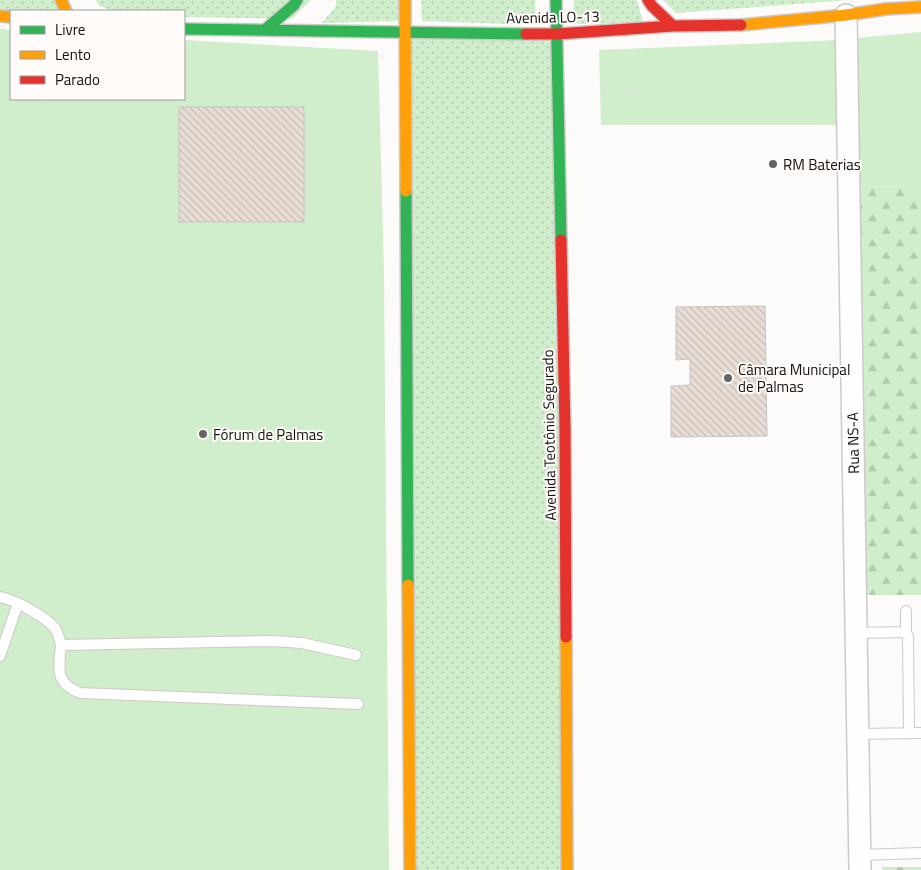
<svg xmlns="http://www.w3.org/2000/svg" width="921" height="870" viewBox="0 0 921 870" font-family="'Titillium Web',sans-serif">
<defs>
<pattern id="forest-firs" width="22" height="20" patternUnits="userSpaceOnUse" patternTransform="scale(1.25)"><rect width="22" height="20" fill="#d0edcc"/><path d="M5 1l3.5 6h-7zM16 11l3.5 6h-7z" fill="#b2caae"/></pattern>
<pattern id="garden-dots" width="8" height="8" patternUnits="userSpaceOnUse" patternTransform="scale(1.25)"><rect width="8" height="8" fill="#d0edcc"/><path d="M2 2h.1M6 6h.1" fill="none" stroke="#b2caae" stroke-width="1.8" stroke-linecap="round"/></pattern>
<pattern id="building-back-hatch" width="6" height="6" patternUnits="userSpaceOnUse" patternTransform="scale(1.25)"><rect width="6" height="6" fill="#e9ded6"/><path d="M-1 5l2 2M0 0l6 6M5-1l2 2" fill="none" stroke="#c7bdb7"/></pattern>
</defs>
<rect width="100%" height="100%" fill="#fdfbf9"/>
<path fill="url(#forest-firs)" d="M921,186V595H856L854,187Z
M882,867H921V870H882Z"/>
<path fill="#d0edcc" d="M0,29L11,30V99H184V40L378,51L384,273L389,870H0Z
M921,32V186L854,187L847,39Z
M840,40L842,125H601L599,50Z"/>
<path fill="url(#garden-dots)" d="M0,0H65L68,10L0,13Z
M96,0H311L292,19L184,17V11H115L99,6Z
M336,0H398V21L322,23L336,6Z
M421,0H535L536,25L422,21Z
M574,0H637L643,22L573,24Z
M663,0H849L676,13Z
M405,31L555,42L567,870H411Z"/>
<path fill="url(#building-back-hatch)" stroke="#c5c3c1" d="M179,107H304V222H179Z
M765,306L767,436L671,437V386L690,385V359L676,360V307Z"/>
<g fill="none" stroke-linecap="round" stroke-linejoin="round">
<g stroke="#cccac8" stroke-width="12">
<path id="lane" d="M0,597C15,600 42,615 53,626C58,630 59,639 61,645
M906,611V632L908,637L909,733
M856,633L906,632
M356,655L302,643L273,641L61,645C59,670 54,682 80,693L358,704
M0,656L18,603
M858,734L921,733
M860,855L921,853"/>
</g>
<g stroke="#cccac8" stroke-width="24">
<path id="street" d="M846,15L860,870"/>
</g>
<g stroke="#cccac8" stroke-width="14">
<path id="fast" d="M556,0L561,240
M184,29L526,34
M266,29L294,5L297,0
M406,191L408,585"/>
</g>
<g stroke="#cccac8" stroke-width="14">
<path id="slow" d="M61,0L66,11
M405,0L406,191
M0,16L11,17
M741,25L846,15L886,9L921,7
M408,585L410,870
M566,637L567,870"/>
</g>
<g stroke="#cccac8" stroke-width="14">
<path id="jam" d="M648,0L652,6L673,26
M526,34H557L673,26L741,25
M561,240L565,428L566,637"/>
</g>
<path stroke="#dedede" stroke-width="3" stroke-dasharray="1 4" stroke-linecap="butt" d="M734,47L737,95L828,96
M219,53L291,54
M367,55L383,57
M632,110L630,94L737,95"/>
<use href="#lane" stroke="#fffefe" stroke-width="10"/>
<use href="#street" stroke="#fffefe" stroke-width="21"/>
<use href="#fast" stroke="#30b455" stroke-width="11"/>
<use href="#slow" stroke="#ff9f0a" stroke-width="11"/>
<use href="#jam" stroke="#e5322d" stroke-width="11"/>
</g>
<g fill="#666362" stroke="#fefbf8" stroke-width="2">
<circle cx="773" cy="164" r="5"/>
<circle cx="728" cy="378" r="5"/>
<circle cx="203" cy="434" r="5"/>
</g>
<g text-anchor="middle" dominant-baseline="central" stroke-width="4" stroke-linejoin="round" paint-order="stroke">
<g font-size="15" fill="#141110" stroke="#fefbf8">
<text transform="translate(553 17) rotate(-1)">Avenida LO-13</text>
<text transform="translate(549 435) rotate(-91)">Avenida Teotônio Segurado</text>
<text transform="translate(853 443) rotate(-91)">Rua NS-A</text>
</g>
<g font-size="15" fill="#141110" stroke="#fefbf8" text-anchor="start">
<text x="783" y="164">RM Baterias</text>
<text x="738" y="369">Câmara Municipal<tspan x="738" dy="17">de Palmas</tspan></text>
<text x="213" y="434">Fórum de Palmas</text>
</g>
</g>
<rect x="10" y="10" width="175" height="90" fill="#fefbf8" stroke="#a09d9b"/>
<rect x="20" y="26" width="25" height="8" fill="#30b455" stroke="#a09d9b"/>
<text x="55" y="35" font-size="15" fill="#141110">Livre</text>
<rect x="20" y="51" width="25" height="8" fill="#ff9f0a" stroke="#a09d9b"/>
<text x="55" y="60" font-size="15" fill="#141110">Lento</text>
<rect x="20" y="76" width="25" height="8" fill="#e5322d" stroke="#a09d9b"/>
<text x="55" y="85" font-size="15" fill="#141110">Parado</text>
</svg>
